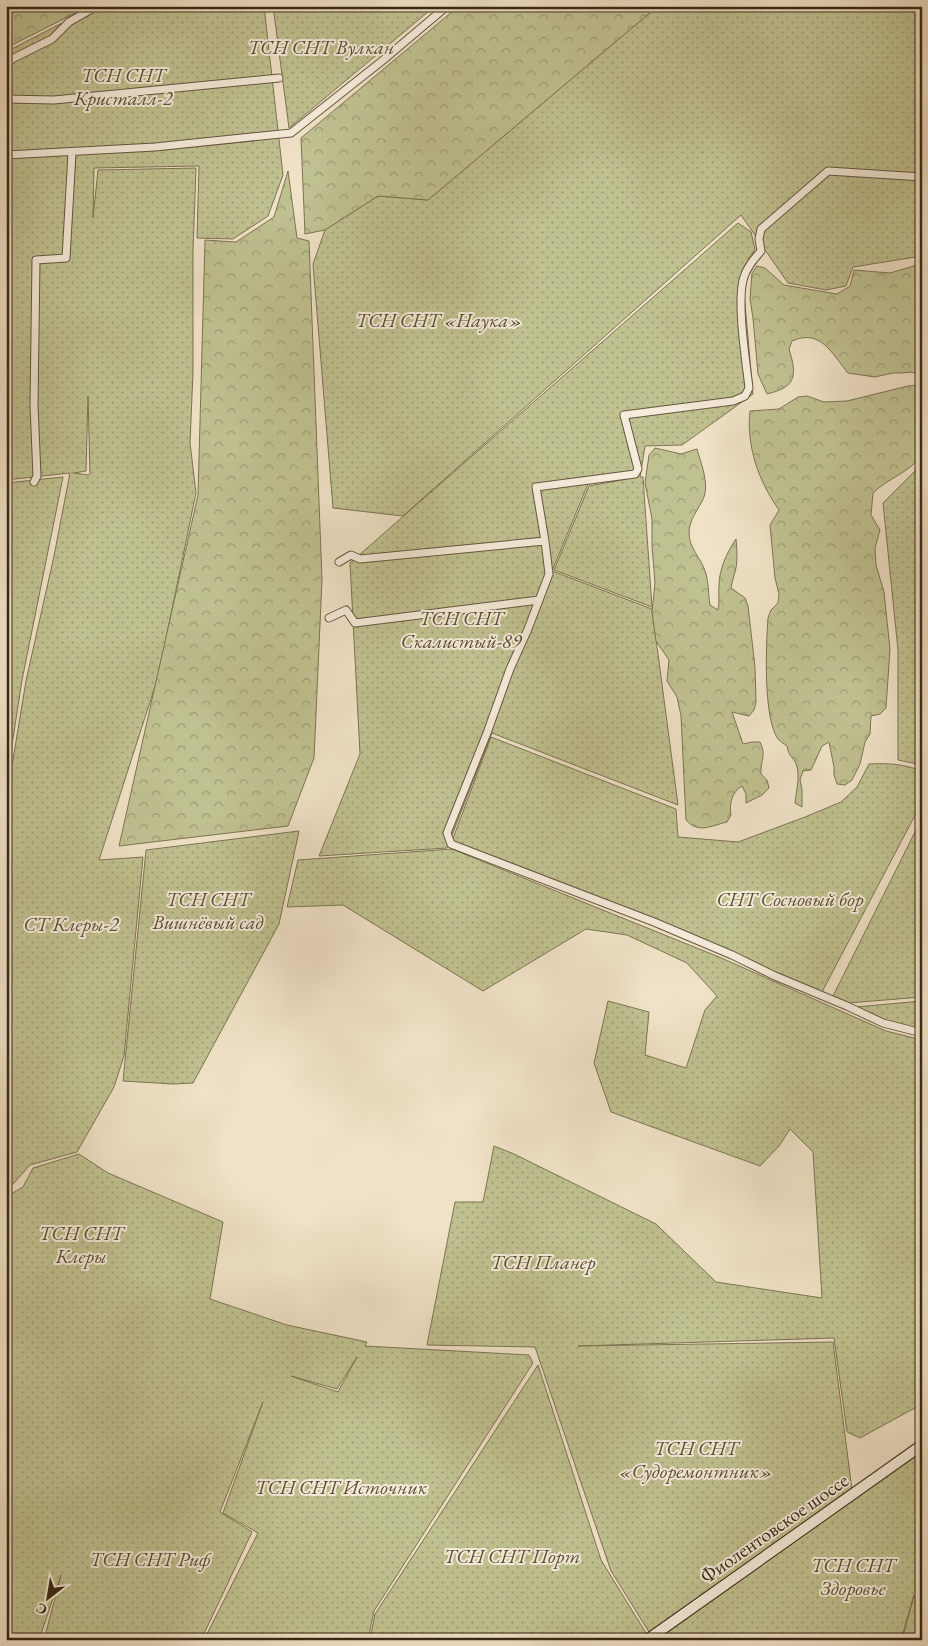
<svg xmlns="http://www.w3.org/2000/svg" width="928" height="1646" viewBox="0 0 928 1646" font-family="'EB Garamond',serif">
<defs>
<pattern id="grass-dots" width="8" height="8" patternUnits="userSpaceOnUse" patternTransform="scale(1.25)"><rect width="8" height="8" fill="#c0c191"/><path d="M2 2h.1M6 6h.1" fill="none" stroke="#9d9d75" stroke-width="1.8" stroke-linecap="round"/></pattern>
<pattern id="forest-crowns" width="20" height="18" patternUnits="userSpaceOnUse" patternTransform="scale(1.25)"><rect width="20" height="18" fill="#c0c191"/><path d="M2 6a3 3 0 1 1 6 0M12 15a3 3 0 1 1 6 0" fill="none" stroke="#9d9d75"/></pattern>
</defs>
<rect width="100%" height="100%" fill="#f0e2c7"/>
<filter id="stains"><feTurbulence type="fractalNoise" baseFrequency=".004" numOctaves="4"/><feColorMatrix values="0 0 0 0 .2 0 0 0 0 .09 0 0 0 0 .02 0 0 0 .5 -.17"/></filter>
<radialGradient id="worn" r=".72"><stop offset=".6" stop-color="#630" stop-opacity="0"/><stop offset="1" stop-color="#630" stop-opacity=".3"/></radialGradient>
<path fill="url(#grass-dots)" stroke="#7c7452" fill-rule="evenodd" d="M101,6H264L283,175L268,216L233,239L197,238L199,166L94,168L93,218L98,170L196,168L193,251V372L190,443L196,493L158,677L99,860L143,857L124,1056L114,1087L77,1152L30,1165L13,1184L6,1189V802L26,681L54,556L70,473L6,480V52L62,23ZM88,396L90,474L89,475L74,473L86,471Z
M273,6H435L289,128Z
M658,6H922V256L853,267L846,286L826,290L788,283L741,215L403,516L333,508L313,264L325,230L378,196L428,200Z
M738,223L751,232L755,249L742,270L753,394L682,445L645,446L640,477H643L652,607L554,570L589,486L632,478L588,484L552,571L652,609L678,805L492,733L447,848L319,856L360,754L350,563Z
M922,464V765L898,760V650L883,503Z
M63,477L22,680L6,784V483Z
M491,737L676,809L678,837L738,842L805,817L841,802L857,787L869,764C888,763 904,764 922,771V802L822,992L665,924L452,841Z
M922,818V997L848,1003L833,996Z
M299,831L279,924L193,1083L173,1084L123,1081L146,850Z
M452,849L719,957L886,1031L922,1040V1404L860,1438L847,1432L834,1338L578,1346L833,1342L852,1490L649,1632L611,1571L535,1347L427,1345L455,1202H483L494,1146L514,1154L656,1224L716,1282L822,1298L813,1152L790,1129L779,1146L760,1166L611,1112L594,1063L608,1001L649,1012L645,1055L686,1068L705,1010L717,996L687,963L627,935L586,929L483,991L343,905L287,907L298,860Z
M922,1001V1030L896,1024L858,1009L856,1007Z
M79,1154L108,1173L223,1222L210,1299L287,1325L367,1342L365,1346L529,1355L533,1363L374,1611L368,1640H204L258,1533L223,1513L263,1402L220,1512L252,1532L201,1640H44L61,1575L39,1640H6V1197L23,1187L33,1168ZM357,1357L338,1392L291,1376L337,1389Z
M538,1365L601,1560L646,1633L637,1640H370L375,1614Z
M922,1449V1575L917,1587L922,1579V1640H902L914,1595L901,1640H654L727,1590Z"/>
<path fill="url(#forest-crowns)" stroke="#7c7452" d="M6,6H89L6,48Z
M459,6H658L428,200L378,196L325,230L305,234L301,138Z
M288,171L297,238L309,241L322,580L314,758L288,826L119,846L198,495L205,240L236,242L274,217Z
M917,265H922V375L911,372L902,373H893L875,377L848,373C832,354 821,328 792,341L789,349C797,375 797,387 767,394L758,374L753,318L750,299L752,273L757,266L765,268L784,285L837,294L850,286L854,270L890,273Z
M922,385V455C909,473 888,478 873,493L871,515L880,530L875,548L876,565L884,592L890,649L886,708L880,714L871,716L870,734L865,742L860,764L852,780L845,785L837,784L834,775V767L829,742L822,746L811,770L803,771L800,780L802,789V807L795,803C796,793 800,777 797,767C795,757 789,759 787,746C784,744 781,742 778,739C763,718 766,645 768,618L771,610L778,603L779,594L775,578L770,525L779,510C759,482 746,446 750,411L779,409L798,397L807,396L824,402L847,401L908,386Z
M655,448L681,454L697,449C701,464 709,482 704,497C699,509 689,519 689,533C689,548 701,558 705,571C709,582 708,594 710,605L718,610C720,601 718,594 719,585C719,570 727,552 736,539C737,549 738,562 735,572C733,579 732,582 731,588L745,598L748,606L755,667L756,702L754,710L749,716L732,712L743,744L752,742H760C767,756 760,760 761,774L767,780L769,788L762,795L746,803V794L742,786C732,792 729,803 731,815L727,822C710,826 699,834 686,820L681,716L677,697L667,681L669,660L656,641L652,612L655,583L652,546V519L645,483L649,455Z"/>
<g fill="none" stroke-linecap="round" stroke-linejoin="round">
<g stroke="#665641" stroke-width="9">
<path id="street" d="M6,64L14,58L52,39L69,22L97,6
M6,99L54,100L279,78
M6,155L155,147L291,133L382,61L447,6
M922,177L828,171L761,229L759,239L761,251C754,259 747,267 744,277C736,300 746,361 749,388L745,396L733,401L624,415L638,469L635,474L536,487L545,541L549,574L528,629L510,669L487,733L447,833L451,844L654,922L732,955L775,976L847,1006L883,1023L922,1033
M34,482L37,476L34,405L36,260L66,258L72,153
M339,562L351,555L360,559L545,541
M329,618L346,610L355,623L539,600"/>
</g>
<g stroke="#382814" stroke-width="12">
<path id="secondary" d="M647,1640L922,1445"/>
</g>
<use href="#street" stroke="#f5ecdb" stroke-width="7"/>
<use href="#secondary" stroke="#f5ecdb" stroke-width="10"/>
</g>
<g text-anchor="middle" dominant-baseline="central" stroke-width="4" stroke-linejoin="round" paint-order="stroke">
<g font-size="20" font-style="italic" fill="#5a4e33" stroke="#f5ecdb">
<text x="321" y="47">ТСН СНТ Вулкан</text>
<text x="123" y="75">ТСН СНТ<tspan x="123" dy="23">Кристалл-2</tspan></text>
<text x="439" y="320">ТСН СНТ «Наука»</text>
<text x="461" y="618">ТСН СНТ<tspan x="461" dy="23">Скалистый-89</tspan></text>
<text x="208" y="899">ТСН СНТ<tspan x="208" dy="23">Вишнёвый сад</tspan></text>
<text x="790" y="899">СНТ Сосновый бор</text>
<text x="71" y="924">СТ Клеры-2</text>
<text x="81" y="1233">ТСН СНТ<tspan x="81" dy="23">Клеры</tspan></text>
<text x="543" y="1262">ТСН Планер</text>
<text x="696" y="1448">ТСН СНТ<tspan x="696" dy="23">«Судоремонтник»</tspan></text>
<text x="341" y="1487">ТСН СНТ Источник</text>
<text x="512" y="1556">ТСН СНТ Порт</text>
<text x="150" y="1559">ТСН СНТ Риф</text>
<text x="853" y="1565">ТСН СНТ<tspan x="853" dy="23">Здоровье</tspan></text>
</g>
<g font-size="20" fill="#382814" stroke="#f5ecdb">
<text transform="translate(774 1528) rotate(-35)">Фиолентовское шоссе</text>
</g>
</g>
<rect width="928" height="1646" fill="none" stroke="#f0e2c7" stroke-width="25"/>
<rect x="8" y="8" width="913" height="1631" fill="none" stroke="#382814" stroke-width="2.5"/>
<rect x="12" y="12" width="903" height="1621" fill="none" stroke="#382814"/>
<g transform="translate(48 1598) rotate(211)" stroke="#f5ecdb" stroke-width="4" paint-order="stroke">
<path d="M0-4L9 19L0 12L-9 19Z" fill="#382814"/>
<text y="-8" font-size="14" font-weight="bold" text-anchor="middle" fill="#382814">С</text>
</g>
<rect width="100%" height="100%" filter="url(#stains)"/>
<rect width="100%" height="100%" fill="url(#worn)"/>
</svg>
